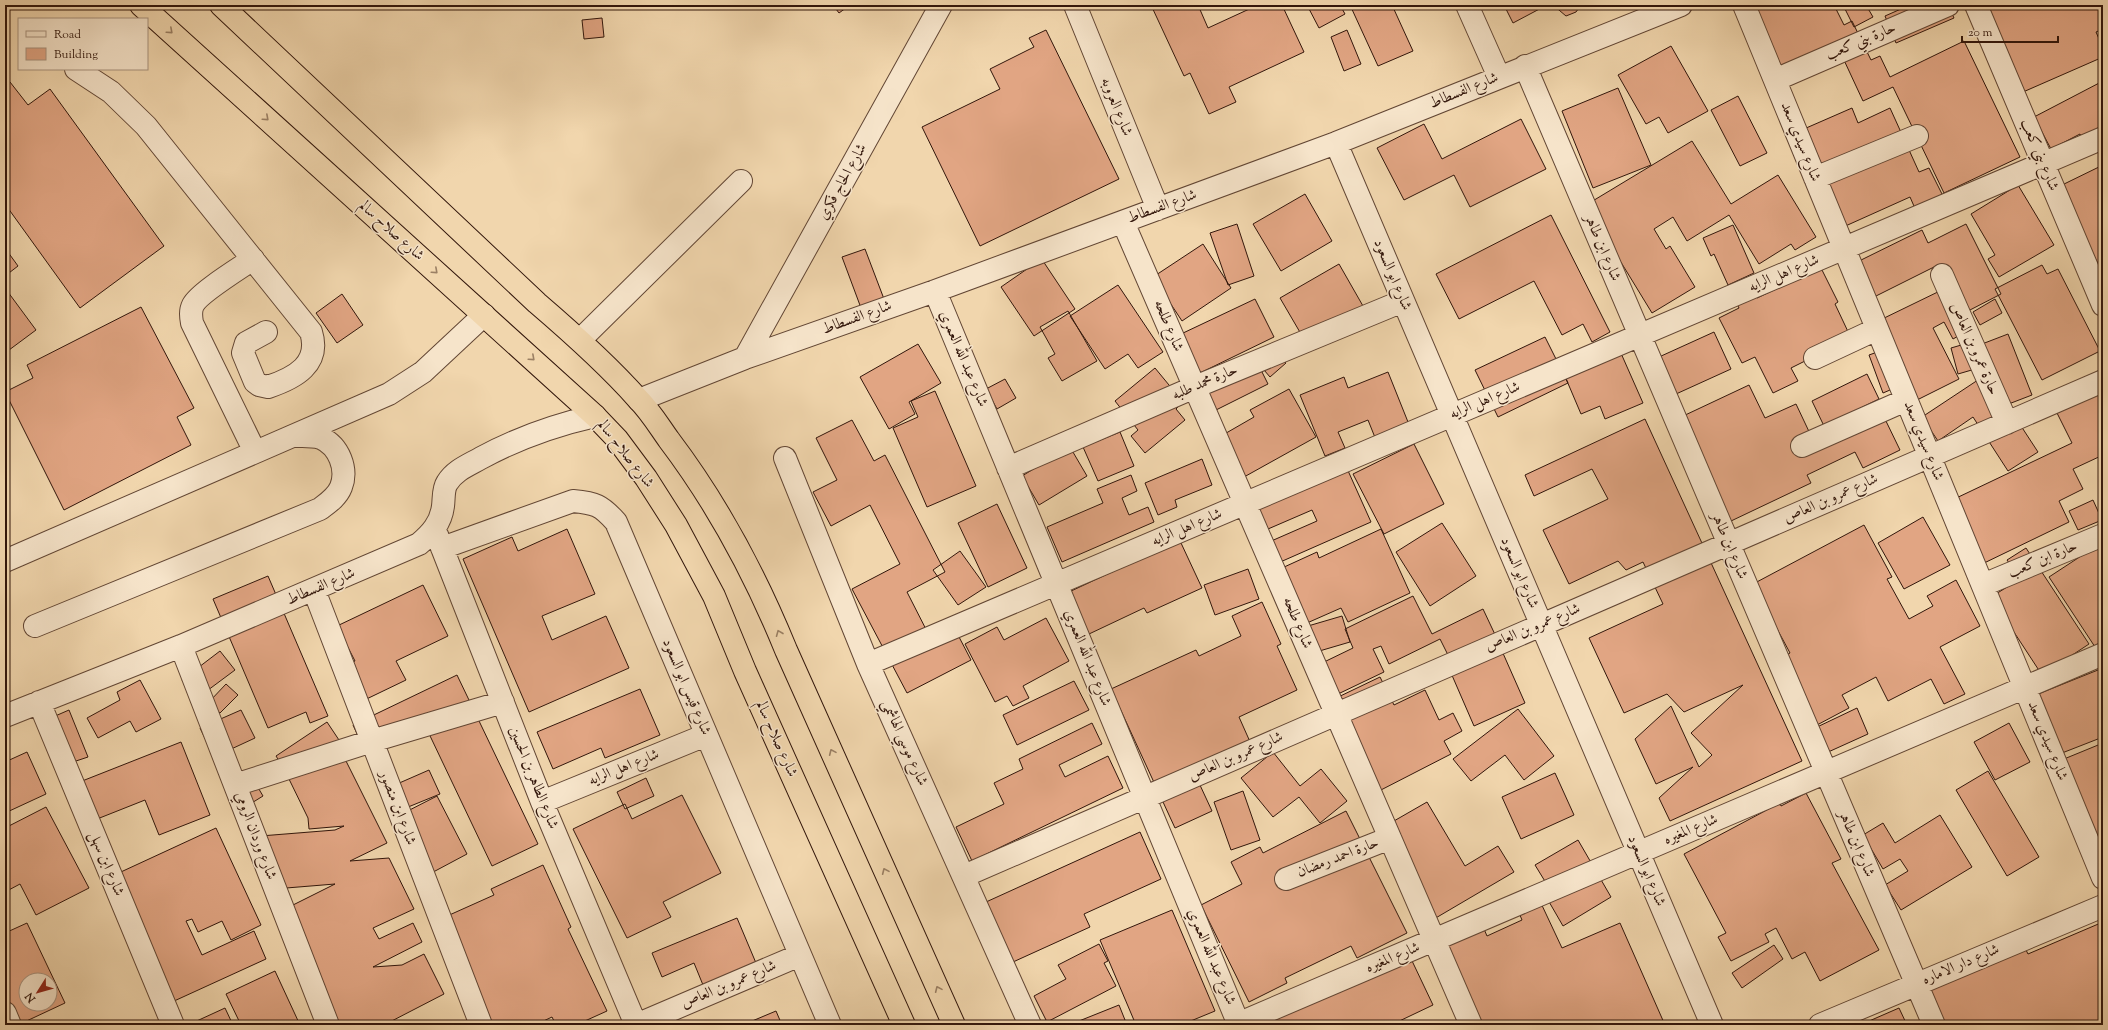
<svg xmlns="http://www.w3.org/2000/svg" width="2108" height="1030" viewBox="0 0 2108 1030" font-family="'Sorts Mill Goudy',Amiri,serif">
<rect width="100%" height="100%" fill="#f1d6ad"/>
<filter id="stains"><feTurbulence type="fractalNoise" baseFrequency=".005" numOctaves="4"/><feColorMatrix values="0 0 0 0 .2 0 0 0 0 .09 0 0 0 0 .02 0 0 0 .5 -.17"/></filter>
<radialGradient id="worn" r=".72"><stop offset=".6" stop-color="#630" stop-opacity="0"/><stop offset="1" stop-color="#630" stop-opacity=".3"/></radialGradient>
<path fill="#e1a583" stroke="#32160b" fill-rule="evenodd" d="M833,5H850L839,13Z
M1151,5H1198L1208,28L1258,5H1282L1304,52L1229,87L1236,102L1209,114L1190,73L1184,76Z
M1307,5H1340L1345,14L1319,28Z
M1350,5H1392L1413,51L1378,66Z
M1504,5H1547L1513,23Z
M1553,5H1581L1576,12L1566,16Z
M1762,5H1834L1844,25L1852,21L1871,60L1880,56L1890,77L1964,41L2020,157L1944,193L1893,87L1863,101L1843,58L1780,88L1744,13Z
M1843,5H1866L1873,17L1854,27Z
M1910,5H1948L1954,18L1896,43L1885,16Z
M1984,5H2103V29L2096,32L2103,48V57L2023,92Z
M602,18L604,37L584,39L582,20Z
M1046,30L1119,179L980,246L922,127L1000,89L990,69L1034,47L1029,38Z
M1347,30L1361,64L1344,71L1331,37Z
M1671,46L1708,111L1668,133L1659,117L1646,124L1618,75Z
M2103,81V132L2084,142L2080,134L2051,149L2034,117Z
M10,82L28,105L50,89L164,246L80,308L5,204V85Z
M1618,88L1651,165L1593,188L1562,111Z
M1738,96L1767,153L1740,166L1711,110Z
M1852,108L1858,123L1890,108L1919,172L1929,168L1945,200L1917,213L1910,197L1841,228L1797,132Z
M1521,119L1546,169L1470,207L1454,175L1404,200L1377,148L1424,124L1442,159Z
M1692,141L1731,204L1778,175L1816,237L1795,250L1791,244L1759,264L1729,215L1687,241L1673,217L1654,229L1666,249L1670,246L1695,287L1652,313L1586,205Z
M2103,165V264L2099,266L2060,186Z
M2018,185L2054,245L1999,277L1988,259L1995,255L1971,214Z
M1305,194L1332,241L1281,271L1253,224Z
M1551,215L1610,332L1592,342L1583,324L1562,335L1534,281L1459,319L1436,274Z
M1237,224L1254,276L1228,285L1210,233Z
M1966,224L2001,294L1968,311L1949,287L1938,265L1872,298L1855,263L1922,230L1928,243Z
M1733,225L1754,273L1728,285L1714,254L1711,256L1703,238Z
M1203,244L1231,288L1182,321L1153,277Z
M5,248L18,266L5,276Z
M865,249L884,299L861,308L842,257Z
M1035,249L1075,309L1034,336L1001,287L1027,269L1020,260Z
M1339,264L1367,313L1308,346L1280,298Z
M2042,265L2047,274L2058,269L2100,351L2042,380L1995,289Z
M1821,268L1838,302L1835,304L1851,338L1791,368L1798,381L1773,393L1755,357L1742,363L1719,318L1739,308L1732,294L1750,284L1757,298Z
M1118,285L1163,352L1138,368L1128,354L1105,369L1070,316Z
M5,288L36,330L5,353Z
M1946,288L1967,331L1953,339L1944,322L1933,328L1959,379L1915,401L1876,322Z
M342,294L363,325L337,343L316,313Z
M1255,299L1274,337L1200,373L1181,334Z
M1995,299L2002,313L1980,325L1973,312Z
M141,307L194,408L177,417L191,445L64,510L5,392L33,378L27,365Z
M1068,311L1097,361L1062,381L1048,358L1055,354L1040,327Z
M1714,332L1731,369L1676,394L1659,357Z
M2008,334L2032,395L2006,405L1982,344Z
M1545,337L1568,383L1498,417L1475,370Z
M1975,341L1982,367L1958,374L1951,348Z
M918,344L941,383L909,402L915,414L889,429L860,377Z
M1273,349L1286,363L1270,377L1258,363Z
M1883,350L1897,387L1883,393L1869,355Z
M1620,351L1643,403L1605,419L1600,406L1581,414L1564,374Z
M1255,358L1268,384L1216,410L1203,385Z
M1155,368L1183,402L1176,409L1185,420L1145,453L1131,436L1138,430L1115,401Z
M1388,372L1410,427L1376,440L1368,420L1338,432L1345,448L1325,456L1300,395L1344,377L1348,388Z
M1867,374L1879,399L1824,426L1812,401Z
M1987,374L2038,452L2008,471L1973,417L1938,441L1922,417Z
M1005,379L1016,398L997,409L986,389Z
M1749,385L1765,418L1796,404L1813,440L1884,417L1900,450L1863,468L1855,452L1807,475L1811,483L1731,521L1681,417Z
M1289,389L1316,437L1244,477L1221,436L1254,417L1250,410Z
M935,391L976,486L927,507L893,428L918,417L911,401Z
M2103,391V455L2073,469L2083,489L2059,501L2069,522L1980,565L1950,501L2072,443L2057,413Z
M1645,419L1802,761L1670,821L1659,798L1693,767L1656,784L1635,739L1671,706L1699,767L1712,755L1691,733L1743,685L1684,712L1667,694L1624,713L1589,638L1663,604L1643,562L1626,570L1618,561L1569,584L1543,530L1608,499L1592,469L1534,496L1525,475Z
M852,420L874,461L885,455L945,572L907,592L935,647L958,635L971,660L907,693L852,589L900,564L870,505L831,526L813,492L837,480L816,438Z
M1120,432L1134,466L1098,481L1083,447Z
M1414,444L1444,504L1384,534L1353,474Z
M1070,447L1087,476L1039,505L1022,476Z
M1202,459L1212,485L1175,500L1177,507L1158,515L1145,483Z
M1345,464L1371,522L1278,563L1269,542L1317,521L1312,510L1268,529L1256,503Z
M1131,475L1137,491L1122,498L1129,515L1148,507L1154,522L1062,562L1047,527L1103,503L1097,489Z
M2093,500L2102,520L2078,530L2069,511Z
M997,504L1027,568L988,587L958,523Z
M1923,517L1950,565L1904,589L1878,543Z
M1442,523L1476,576L1430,606L1396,552Z
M1864,525L1892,577L1887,579L1909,619L1933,606L1927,596L1956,580L1980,626L1940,647L1965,694L1944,704L1931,679L1888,701L1876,677L1842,695L1849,708L1817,725L1781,658L1790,653L1753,584Z
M1174,528L1202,588L1147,613L1144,608L1089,634L1069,592L1114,571Z
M567,529L595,594L542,616L552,640L606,616L629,668L529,712L463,559L512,537L518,551Z
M1381,529L1410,593L1348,622L1341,608L1307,623L1282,568L1317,552L1319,558Z
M2101,543L2103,545V646L2097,650L2049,577Z
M2026,548L2089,644L2042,675L1991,597L2020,579L2007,560Z
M960,551L986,587L958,605L933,570Z
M1248,569L1259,599L1215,615L1204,585Z
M268,576L328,716L310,723L306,712L268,728L213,599Z
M423,585L448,636L396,661L406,680L352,706L335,671L355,661L337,626Z
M1413,596L1432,634L1483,609L1499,643L1453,665L1440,639L1389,664L1381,646L1373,649L1384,672L1338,694L1322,663L1353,648L1345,629Z
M1262,602L1281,644L1277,646L1297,690L1239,717L1251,744L1193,770L1212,811L1175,828L1111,689L1196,650L1199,656L1241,636L1232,616Z
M1342,616L1350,642L1316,652L1308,626Z
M1046,618L1069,661L1023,686L1029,698L1013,706L1007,696L995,702L965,644L997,627L1004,640Z
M220,651L235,670L196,699L182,680Z
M1502,651L1525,703L1474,726L1451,673Z
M2103,668V737L2062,753L2038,694Z
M457,675L538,844L492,866L422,719L363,747L353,725Z
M1380,677L1394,705L1425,690L1439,720L1453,713L1462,731L1444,741L1451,754L1377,792L1332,700Z
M140,680L161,719L136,732L130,721L98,738L87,718L120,700L117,692Z
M1074,681L1089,710L1017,745L1003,715Z
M226,684L238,695L220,713L209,702Z
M640,689L660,735L605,758L601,748L553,769L537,732Z
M1857,708L1868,734L1826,753L1815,728Z
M1518,709L1554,756L1524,780L1505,755L1471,781L1453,759Z
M69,710L88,757L64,765L46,720Z
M241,710L255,738L214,757L200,728Z
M327,722L341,743L290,778L276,756Z
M1092,723L1102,744L1059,765L1065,777L1108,756L1123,788L972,861L956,827L1004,804L994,783L1023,769L1019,759Z
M2009,723L2030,762L1995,780L1974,742Z
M181,742L210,815L159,835L145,800L87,823L72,785Z
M2103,743V850L2064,759Z
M341,751L387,843L350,861L389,858L414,909L373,928L379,939L413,923L422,942L373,967L402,965L424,954L444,994L384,1025H326L279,912L335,884L274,889L248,837L335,830L344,826L309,829L308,818L288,777Z
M27,752L46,794L5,813V762Z
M1273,752L1300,786L1321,769L1347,801L1320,823L1299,797L1273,817L1241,778Z
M429,770L440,794L391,814L381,791Z
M1988,771L2039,857L2007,876L1956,790Z
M1555,773L1574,815L1521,839L1502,797Z
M250,774L263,796L242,809Z
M646,778L654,796L625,809L617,792Z
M1243,791L1260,840L1231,850L1214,802Z
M1806,793L1841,859L1832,863L1879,950L1820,981L1805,952L1792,959L1776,928L1765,934L1769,942L1731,961L1718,937L1726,933L1684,854L1780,803L1781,806Z
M682,795L721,873L663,902L671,917L627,938L573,829L625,804L632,819Z
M437,796L467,854L422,878L392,819Z
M1427,802L1465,866L1498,846L1514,872L1434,919L1380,829Z
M46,807L89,888L36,915L20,884L5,892V828Z
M1346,811L1407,933L1357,958L1351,946L1285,978L1287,983L1249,1002L1201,905L1242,884L1231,862L1260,847L1263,853Z
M1940,815L1972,867L1901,910L1885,885L1908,871L1900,859L1883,869L1863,835L1883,823L1895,843Z
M216,828L261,925L231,940L222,921L198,932L192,919L186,921L202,955L254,931L266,959L161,1007L110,877Z
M1140,832L1161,879L1084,914L1090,927L1013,962L986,902Z
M1578,840L1611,897L1563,926L1548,900L1554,896L1535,865Z
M543,865L571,927L568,929L607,1011L576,1025H556L552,1017L535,1025H484L436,921L494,895L491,889Z
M1539,899L1562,948L1620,923L1665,1025H1473L1439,949L1484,929L1487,936L1522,920L1517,908Z
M1172,910L1215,1011L1181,1025H1136L1100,940Z
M737,918L756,963L703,985L694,963L662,977L652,953Z
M2103,922V1025H1945L1927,985L2023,944L2028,954Z
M27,923L65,1003L18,1025L5,998V933ZM26,980H50V1004H26Z
M1099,944L1108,961L1104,963L1116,986L1047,1022L1034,996L1066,979L1058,965Z
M1404,944L1433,1005L1391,1025H1259Z
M1774,945L1783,959L1742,988L1732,973Z
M275,971L300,1025H241L226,994Z
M1119,1005L1127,1025H1069Z
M225,1008L233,1025H188Z
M1899,1008L1907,1025H1860Z
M776,1011L782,1025H745V1024Z"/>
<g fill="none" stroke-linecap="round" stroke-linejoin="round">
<g stroke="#624634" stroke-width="24">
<path id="minor" d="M1075,5L1158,209
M1467,5L1499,77
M1744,5L2103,878
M1976,5L2103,305
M1525,66L1934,1025
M76,69L111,92L146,126L311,332C321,364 295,378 268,387L259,385L255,382L243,353L246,343L266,332
M1775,80L1948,5
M1336,143L1712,1025
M1815,178L1917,136
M1123,222L1471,1025
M253,259C240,268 199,293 193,305C190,311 191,317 192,323L255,452
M1942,275L2007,423
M935,291L1239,1025
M580,340L741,181
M745,358L941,5
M1815,358L1877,329
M639,400L745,358L935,291L1336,143L1681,5
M1802,446L1906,400
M785,458L868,664L1030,1025
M1008,468L1195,387L1403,301
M437,535L542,802L636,1025
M442,548L573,501C595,503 601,505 616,522L830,1025
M5,561L389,394L423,372L484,315
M1983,585L2103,535
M314,590L481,1025
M35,626L320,509C328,503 337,497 341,487C348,469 339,446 321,438C312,435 302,436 293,436
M181,646L328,1025
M868,664L2103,138
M39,702L173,1025
M5,716L181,646L419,544C431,534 441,523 443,506C444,499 443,489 447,483C455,470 469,465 481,458C518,438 555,425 595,416
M235,785L372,741L503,702
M542,802L706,735
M964,876L2103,381
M1286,879L1390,838
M5,1013L10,1025
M636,1025L800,955
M1235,1025L2103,654
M1820,1025L2103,906"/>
</g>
<g stroke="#32160b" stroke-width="24">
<path id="highway" d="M141,5L595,416L617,439L646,478L676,525L714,596L745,671L904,1025
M221,5L537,303C572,333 607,364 638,399C650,411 659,426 669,440C719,506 755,574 786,650L954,1025"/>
</g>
<use href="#minor" stroke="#f6e4ca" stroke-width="22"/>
<use href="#highway" stroke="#f1d6ad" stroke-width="22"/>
</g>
<defs><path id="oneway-chevron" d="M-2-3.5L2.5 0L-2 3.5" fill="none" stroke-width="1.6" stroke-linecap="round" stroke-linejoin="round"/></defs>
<g stroke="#9b8064">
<use href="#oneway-chevron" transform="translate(170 31) rotate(42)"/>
<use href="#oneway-chevron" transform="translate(266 118) rotate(42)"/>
<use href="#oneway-chevron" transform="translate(435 271) rotate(42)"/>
<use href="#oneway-chevron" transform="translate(532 358) rotate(42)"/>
<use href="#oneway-chevron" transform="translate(779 633) rotate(-112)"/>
<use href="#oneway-chevron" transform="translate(832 752) rotate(-114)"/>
<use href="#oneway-chevron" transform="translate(885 871) rotate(-114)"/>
<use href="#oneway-chevron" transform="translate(938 989) rotate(-114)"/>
</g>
<g text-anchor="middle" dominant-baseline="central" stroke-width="3" stroke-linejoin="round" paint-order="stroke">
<g font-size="15" fill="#32160b" stroke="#f6e4ca">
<text transform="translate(1861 42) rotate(-23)">حارة بني كعب</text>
<text transform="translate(1464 91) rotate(-22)">شارع الفسطاط</text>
<text transform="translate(1116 107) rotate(68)">شارع العروبه</text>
<text transform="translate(1800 142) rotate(68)">شارع سيدي سعد</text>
<text transform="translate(2039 155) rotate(67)">شارع بني كعب</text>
<text transform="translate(843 182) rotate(-61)">شارع الحاج فكري</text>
<text transform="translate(1162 207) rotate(-20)">شارع الفسطاط</text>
<text transform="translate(391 231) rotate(42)">شارع صلاح سالم</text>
<text transform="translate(1602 248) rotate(67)">شارع ابن طاهر</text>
<text transform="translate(1784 274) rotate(-23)">شارع اهل الرايه</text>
<text transform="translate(1392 275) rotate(67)">شارع ابو السعود</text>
<text transform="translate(857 318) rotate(-20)">شارع الفسطاط</text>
<text transform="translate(1168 326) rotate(67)">شارع طلحه</text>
<text transform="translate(1974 349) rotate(66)">حارة عمرو بن العاص</text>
<text transform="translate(963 359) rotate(67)">شارع عبد الله العمري</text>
<text transform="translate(1205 383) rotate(-23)">حارة محمد طلبه</text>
<text transform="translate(1485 401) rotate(-23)">شارع اهل الرايه</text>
<text transform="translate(1923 441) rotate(68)">شارع سيدي سعد</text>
<text transform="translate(625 454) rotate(52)">شارع صلاح سالم</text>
<text transform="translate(1831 499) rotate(-24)">شارع عمرو بن العاص</text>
<text transform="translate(1187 528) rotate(-23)">شارع اهل الرايه</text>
<text transform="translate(1729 546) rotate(67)">شارع ابن طاهر</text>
<text transform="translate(2043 560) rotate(-23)">حارة ابن كعب</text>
<text transform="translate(1519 573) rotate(67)">شارع ابو السعود</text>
<text transform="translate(321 587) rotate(-23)">شارع الفسطاط</text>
<text transform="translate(1297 623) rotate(67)">شارع طلحه</text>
<text transform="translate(1533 628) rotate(-23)">شارع عمرو بن العاص</text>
<text transform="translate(1087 658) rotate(68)">شارع عبد الله العمري</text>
<text transform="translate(686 687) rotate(67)">شارع قيس ابو السعود</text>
<text transform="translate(776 739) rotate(66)">شارع صلاح سالم</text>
<text transform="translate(2047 741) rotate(68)">شارع سيدي سعد</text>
<text transform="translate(904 743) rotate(66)">شارع موسي الهاشمي</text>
<text transform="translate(1236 757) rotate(-24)">شارع عمرو بن العاص</text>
<text transform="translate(624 768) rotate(-22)">شارع اهل الرايه</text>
<text transform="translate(533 778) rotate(68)">شارع الطاهر بن الحسين</text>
<text transform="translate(397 808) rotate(69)">شارع ابن منصور</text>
<text transform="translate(1691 830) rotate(-23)">شارع المغيره</text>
<text transform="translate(255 836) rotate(69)">شارع وردان الرومي</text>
<text transform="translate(1856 844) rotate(67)">شارع ابن طاهر</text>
<text transform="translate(1338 858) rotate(-21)">حارة احمد رمضان</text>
<text transform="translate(106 864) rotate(67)">شارع ابن سهل</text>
<text transform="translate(1646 871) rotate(67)">شارع ابو السعود</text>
<text transform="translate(1211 957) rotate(67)">شارع عبد الله العمري</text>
<text transform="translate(1393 958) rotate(-23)">شارع المغيره</text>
<text transform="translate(1961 965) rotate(-23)">شارع دار الاماره</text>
<text transform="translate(729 985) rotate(-23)">شارع عمرو بن العاص</text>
</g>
</g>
<rect width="2108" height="1030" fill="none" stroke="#f1d6ad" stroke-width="20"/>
<rect x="6" y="6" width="2096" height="1018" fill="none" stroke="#32160b" stroke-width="2"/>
<rect x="10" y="10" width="2088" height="1010" fill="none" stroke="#32160b"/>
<rect x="18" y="18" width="130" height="52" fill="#f6e4ca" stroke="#a8927e"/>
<rect x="26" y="31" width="20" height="6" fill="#f6e4ca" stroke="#a8927e"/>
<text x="54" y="38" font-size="12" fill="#32160b">Road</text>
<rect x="26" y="48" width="20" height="12" fill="#e1a583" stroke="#a8927e"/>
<text x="54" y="58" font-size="12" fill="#32160b">Building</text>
<g transform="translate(38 992) rotate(233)"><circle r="19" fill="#f6e4ca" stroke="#a8927e"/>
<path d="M0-3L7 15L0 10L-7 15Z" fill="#8f2418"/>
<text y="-6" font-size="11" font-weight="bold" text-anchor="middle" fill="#32160b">N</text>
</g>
<path d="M1962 36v6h96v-6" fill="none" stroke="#32160b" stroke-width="2"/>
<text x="1968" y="36" font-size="12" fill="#32160b" stroke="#f6e4ca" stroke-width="3" paint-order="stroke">20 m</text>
<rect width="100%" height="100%" filter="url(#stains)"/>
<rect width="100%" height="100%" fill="url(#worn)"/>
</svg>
